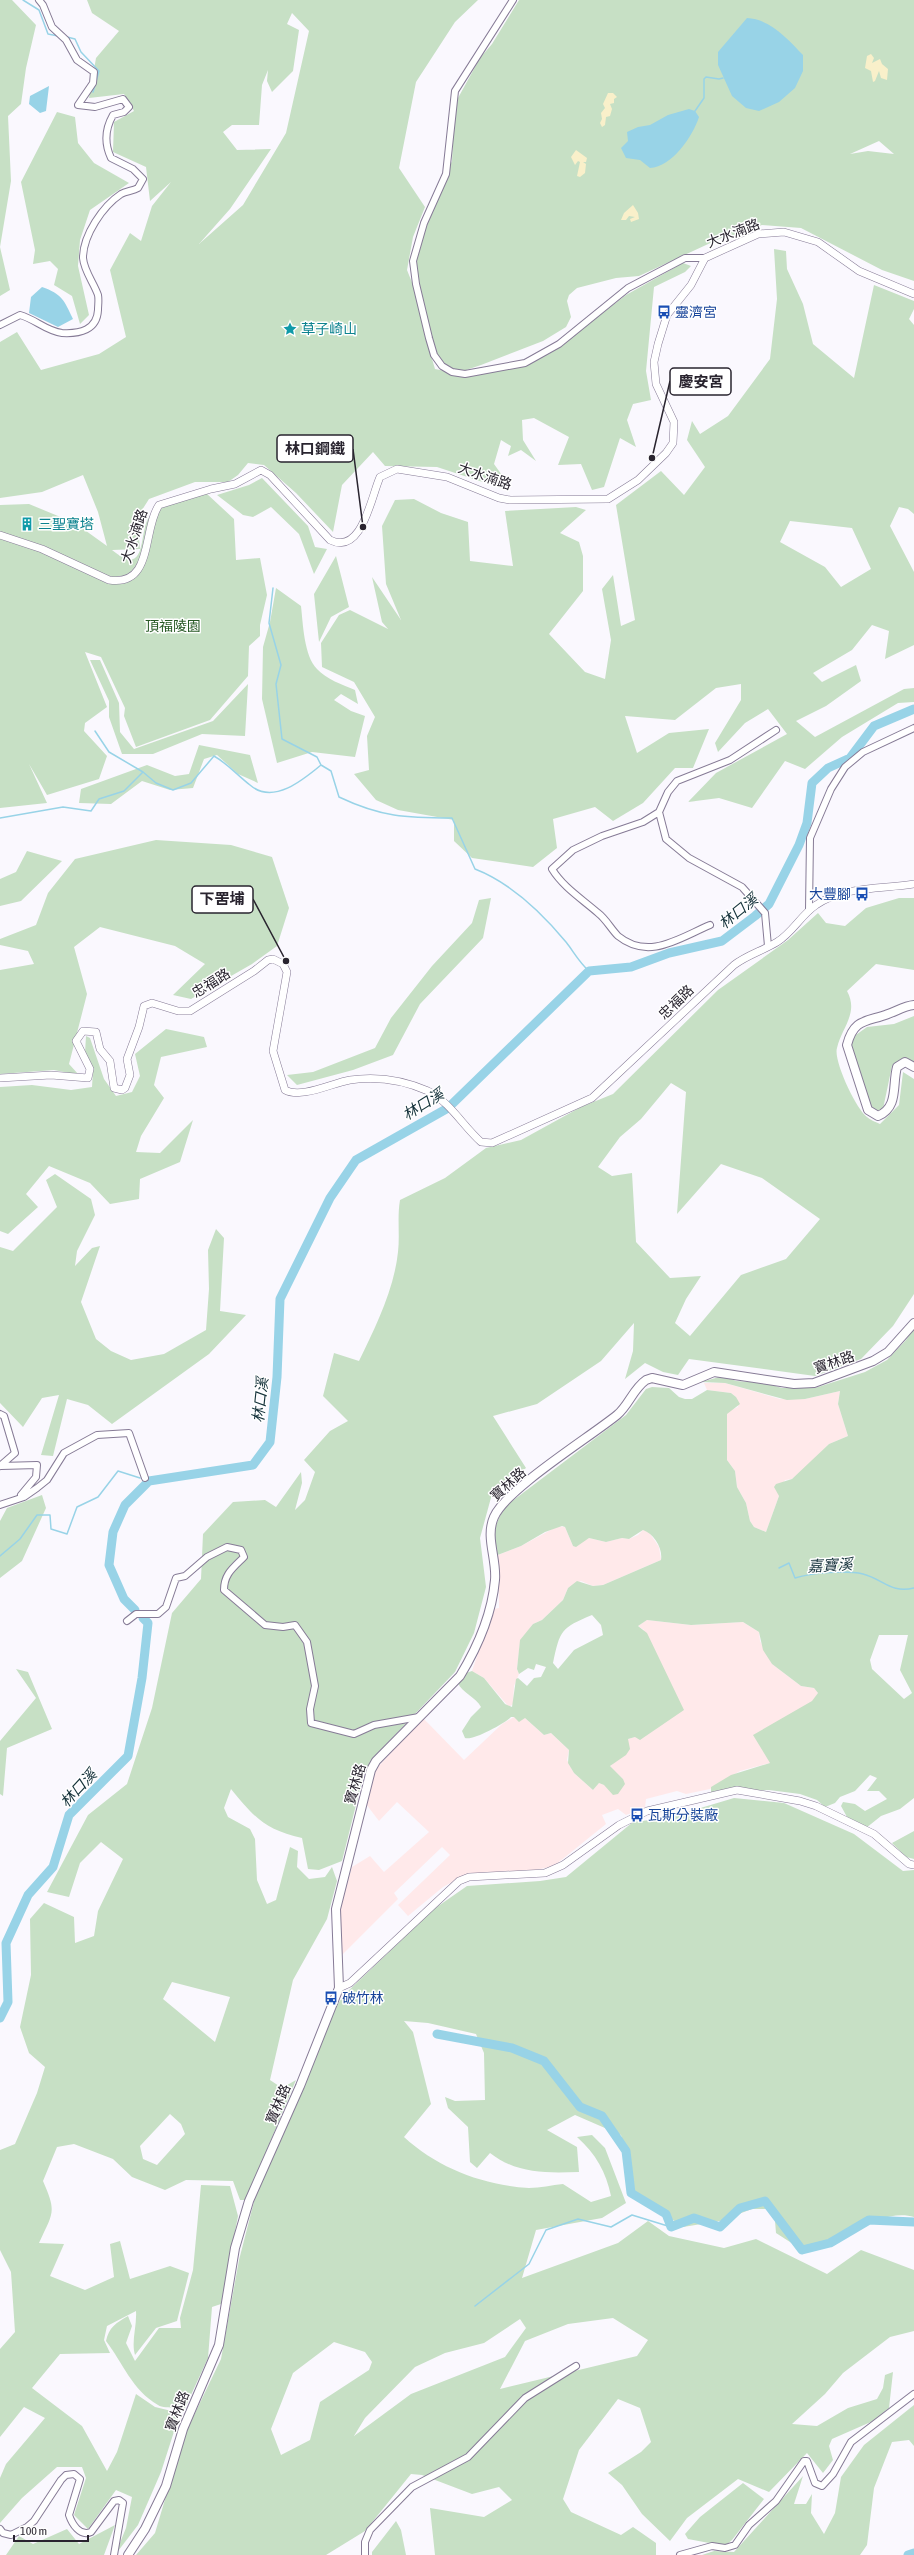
<svg xmlns="http://www.w3.org/2000/svg" width="914" height="2555" viewBox="0 0 914 2555" font-family="'Asap Condensed','Noto Sans TC',sans-serif">
<rect width="100%" height="100%" fill="#faf8fe"/>
<path fill="#ffe9ea" d="M704,1383H725L780,1399H805L840,1391L838,1404L848,1436L829,1444L805,1468L792,1479L785,1480L778,1492L779,1496L766,1532L754,1527L750,1521L746,1503L737,1487L735,1471L727,1460V1414L728,1411L738,1407L736,1397L731,1393L707,1390Z
M558,1526L565,1527L573,1546L589,1538L606,1542L622,1538L629,1539L638,1535L643,1530L649,1532L659,1547L661,1560L603,1585L593,1586L581,1581L568,1588L563,1600L542,1620L533,1624L520,1643L517,1669L519,1674L514,1686L513,1704L509,1707L484,1678L472,1671L493,1609L499,1608L498,1555L521,1546Z
M647,1620L691,1625L743,1622L759,1632L760,1641L772,1664L801,1686L814,1688L818,1693L817,1697L770,1763L740,1771L710,1789L686,1794L677,1791L646,1799L645,1808L626,1815L618,1809L602,1815L606,1824L554,1866L531,1871L467,1874L443,1887L408,1916L398,1905L450,1855L442,1847L394,1893L398,1899L339,1958L337,1919L352,1867L370,1856L384,1872L429,1832L397,1802L379,1821L366,1804L375,1770L423,1718L464,1760L502,1724L514,1717L525,1718L544,1735L551,1733L569,1750L567,1760L574,1773L593,1790L599,1783L604,1785L623,1779L610,1767L628,1739L635,1737L644,1630L638,1626Z"/>
<path fill="#c7e0c5" fill-rule="evenodd" d="M0,0H12L36,25L26,68L21,104L8,116L11,181L0,247Z
M87,0H478L455,22L416,82L399,168L425,207L413,237L407,270L413,285L412,267L428,212L452,161L454,117L458,98L480,58L492,44L519,0H914V281L882,270L801,228L762,225L730,237L732,233L639,276L616,278L577,288L569,295L567,301L571,317L566,327L543,341L481,365L463,371H447L436,360L425,335L435,369L461,374L549,354L626,295L683,263L691,266L685,272L654,287L646,371L651,400L633,404L627,420L636,447L620,438L604,487L592,490L581,464L558,465L569,437L534,418L522,420L523,440L536,461L521,450L508,456L511,446L501,440L494,464L504,478L507,490L437,467L385,466L373,452L342,485L333,532L296,493L264,465L248,463L238,475L228,482H195L149,499L137,518L140,549L112,550C147,579 139,534 148,519C155,505 191,498 206,493L234,519L236,560L260,558L267,595L260,625V636L249,646L248,676L210,720L136,747L124,716L125,708L101,657L85,652L107,707L85,723L84,731L107,756L99,779L47,795L29,764L47,803L0,808V505L29,504L75,523L107,546L98,512L83,475L42,492L0,498V342L17,332L41,370L99,354L126,337L110,270L130,233L141,241L152,206L171,182L150,201L146,167L113,152L114,122L134,111L124,94L89,98L96,58L119,31L92,13ZM292,13L309,31L286,133L243,205L199,244L230,209L271,149L237,150L223,132L232,125H259L262,85L268,70L267,81L272,92L293,71L299,30L287,24ZM879,141L894,154L868,151L850,154Z
M57,112L75,117L78,143L94,163L129,183L90,210L80,240L78,266L89,315L80,324L72,296L54,285L58,269L50,261L33,264L35,250L21,182Z
M0,247L10,290L0,296Z
M774,249L786,251L787,269L803,304L813,344L854,378L874,285L914,301V309L909,319L914,325V514L908,509L899,507L890,526L914,572V645L885,659L889,631L872,625L852,650L813,673L822,682L856,665L861,681L826,706L796,721L815,737L904,689L914,688V702L898,703L842,737L805,769L785,761L752,808L719,798L688,802L716,773L787,734L768,709L745,723L718,752L715,743L741,700V684L716,688L675,720L625,716L637,753L669,733L709,729L693,768H675L643,803L613,821L595,807L553,819L557,848L533,867L472,858L454,841V820L398,810L376,800L354,774L369,770L367,736L375,717L354,682L322,667L321,643L339,615L350,610L388,629L382,622L372,577L401,620L386,584L382,526L395,500L414,499L441,513L468,522L470,561L513,566L505,511L576,507L586,510L560,533L579,542L583,556V591L549,634L585,672L605,679L611,640L602,589L613,575L621,626L635,620L616,505L661,471L684,495L705,467L687,440L692,421L700,434L728,416L770,359L777,299ZM790,521L852,528L871,569L841,587L825,567L780,542Z
M262,478L308,526L315,547L327,549L314,574L299,534L271,507L253,517L243,515L217,495L249,485Z
M336,556L349,607L331,617L319,642L314,594Z
M276,588L301,606C303,624 304,656 317,669C326,679 343,685 355,690L358,704L341,694L334,700L351,711L365,716L355,757L312,752L277,763L262,699L263,647L270,622Z
M90,660H100L119,703L120,732L134,749L213,721L248,684L245,736L202,734L153,754H122L109,717V701Z
M199,745L250,755L258,783L238,774L217,755L204,759L193,788L170,790L142,781L111,804L79,803L81,789L147,765L175,776L189,774Z
M156,840L231,845L272,857L289,908L277,946L252,964L191,999L173,995L205,964L175,946L100,927L74,947L87,994L69,1064L79,1075L54,1070L0,1074V970L34,964L28,951L0,945V939L36,925L48,893L75,859Z
M27,851L62,861L21,901L0,906V879L16,872Z
M491,898L483,938L420,1004L393,1055L353,1070L297,1085L287,1075L313,1072L375,1048L391,1018L432,966L472,923L479,900Z
M899,898H914V970L876,964L847,991C859,1013 842,1027 837,1048C833,1060 856,1109 867,1117C870,1120 876,1122 880,1124L899,1105L903,1072L914,1079V1294L893,1326L861,1359L815,1376L689,1359L678,1375L663,1372L645,1363L625,1379L633,1351L634,1323L601,1361L537,1404L493,1416L526,1468L492,1494L480,1538L486,1587L474,1633L455,1672L374,1757L364,1773L342,1861L319,1870L308,1869L302,1838C265,1830 254,1817 231,1789L224,1808L228,1817L250,1829L255,1839L257,1880L267,1904L276,1900L290,1847L298,1851L297,1867L309,1879L325,1877L332,1867L337,1881L327,1919L293,1980L270,2080L282,2088L296,2080L246,2200H240L233,2181L186,2180L165,2190L132,2177L113,2159L74,2144L57,2147L43,2181C57,2213 53,2212 39,2243L64,2244L50,2276L85,2290L114,2277L110,2244L120,2241L130,2279L170,2266L189,2273L177,2321L156,2328L135,2355C131,2341 137,2327 136,2311L107,2326L104,2340L110,2353L60,2354L32,2388L82,2426L107,2471L117,2452L136,2394L155,2407L180,2413L161,2472L138,2525L115,2555L126,2528L132,2497L116,2490L88,2529L74,2515L86,2478L82,2467H57L22,2498L0,2523V2478L6,2464L45,2418L24,2407L0,2437V2349L15,2332L11,2272L0,2250V2150L15,2144L37,2093L45,2067L29,2053L20,2027L31,1975L30,1919L44,1903L74,1917L75,1943L94,1936L98,1911L123,1859L101,1842L80,1863L69,1897L47,1892L88,1815L127,1784L152,1708L172,1613L201,1579L203,1534L233,1502L265,1500L276,1507L301,1472L302,1483L295,1510L305,1500L315,1472L304,1460L330,1431L348,1421L323,1396L334,1353L359,1361C375,1328 394,1290 398,1252C400,1235 397,1217 400,1200L445,1178L486,1148L521,1140L581,1107L613,1094L718,990L788,940L818,913L826,923L845,926L866,908ZM671,1083L686,1092L677,1214L721,1164L762,1178L820,1219L786,1259L741,1275L690,1336L675,1323L686,1299L701,1276L670,1278L636,1242L632,1173L612,1176L598,1167L620,1137L641,1119ZM172,1982L230,1997L215,2042L163,1999ZM170,2114L181,2124L185,2134L157,2165L143,2159L140,2146Z
M914,1016V1068L898,1063L892,1066L883,1109L878,1112L869,1110L849,1049L853,1037L867,1027L894,1024Z
M166,1029L204,1037L207,1047L161,1057L154,1085L164,1098L141,1136L136,1152L160,1153L193,1120L180,1162L140,1179L139,1199L110,1204L90,1183L49,1166L26,1194L38,1207L8,1234L0,1231V1087L32,1085L71,1090L92,1087L93,1070L85,1053L86,1036L90,1038L104,1079L116,1096L132,1092L140,1076L135,1054Z
M55,1174L91,1199L95,1215L77,1251L75,1266L92,1248L100,1246L81,1302L96,1339L111,1351L131,1360L164,1354L206,1330L209,1289L208,1250L216,1229L224,1238L220,1311L246,1315L209,1354L112,1424L88,1405L67,1399L53,1456L41,1455L59,1395L42,1398L23,1427L0,1403V1247L13,1251L57,1207L46,1180Z
M914,1328V1798L900,1809L881,1816L866,1828L847,1817L841,1806L843,1802L855,1804L865,1811L887,1799L879,1791H867L877,1778L870,1775L855,1791L840,1797L835,1803L825,1807L817,1800L800,1794L769,1790L711,1792V1787L731,1775L770,1763L753,1735L812,1701L818,1693L814,1688L801,1686L772,1664L763,1650L759,1632L743,1622L691,1625L647,1620L638,1626L647,1633L684,1710L640,1740L635,1737L628,1739L630,1749L626,1755L610,1766L623,1779L625,1784L618,1794L613,1795L604,1785L599,1783L593,1790L574,1773L568,1763L569,1750L551,1733L544,1735L525,1718L519,1722L514,1717H511C505,1723 473,1741 465,1738L462,1731L471,1717L481,1707C476,1697 462,1693 458,1683L466,1673L472,1671L484,1678L505,1704L512,1707L516,1679L518,1678L527,1686L534,1678L541,1677L546,1667L536,1664L534,1670L528,1668L519,1674L517,1669L520,1640L533,1624L542,1620L563,1600L568,1588L577,1581L593,1586L603,1585L661,1560C663,1548 654,1534 643,1530L629,1539L622,1538L606,1542L589,1538L576,1547L573,1546L565,1527L562,1526L545,1532L521,1546L495,1556C490,1536 496,1520 507,1505L626,1415L646,1389L652,1387L669,1388L679,1397L685,1399H692L707,1390L731,1393L736,1397L740,1404L727,1414V1460L735,1471L737,1487L746,1503L750,1521L754,1527L766,1532L779,1496L774,1487L776,1484L792,1479L829,1444L848,1436L838,1404L840,1391L805,1399L787,1400L725,1383L701,1382L723,1376L736,1381L765,1383L782,1388H815L865,1372L887,1360L906,1340ZM592,1615L601,1625L603,1635L574,1650L558,1669L553,1663C560,1630 561,1628 592,1615ZM879,1635H908L900,1670L912,1693L904,1699L872,1669L870,1660Z
M42,1495L46,1508L22,1561L0,1578V1521L7,1508Z
M16,1669L28,1672L52,1729L7,1748L3,1796L0,1794V1741L36,1698Z
M734,1798L784,1803L854,1834L903,1871L914,1870V2217C885,2207 832,2240 804,2251L776,2233L774,2209H752L720,2221L683,2227L666,2215L637,2199L621,2135L575,2115L547,2130L577,2147L579,2172C546,2173 517,2174 490,2153L477,2168L470,2162L468,2127L448,2108L445,2097L455,2101L485,2100L484,2053L476,2034L428,2023L404,2021L413,2032L431,2104L404,2137C438,2168 482,2185 529,2188C540,2188 552,2185 563,2184L591,2202L611,2196C606,2172 596,2154 577,2137L592,2135L605,2148L626,2203L602,2218L536,2230L522,2278L618,2243L648,2221L669,2236L724,2248L756,2239L827,2274L861,2250L914,2270V2331L890,2337L843,2373L825,2394L792,2424L817,2426L848,2408L877,2399L883,2388L885,2375L893,2372L889,2408L873,2421L832,2439L829,2446L833,2460L823,2473L807,2453L769,2492L738,2479L687,2518L670,2541L642,2514L622,2485L608,2473L641,2452L651,2442L640,2408L618,2399L579,2450L563,2499L571,2512L621,2535L633,2527L656,2543V2555H435L430,2508L484,2517L512,2500L499,2487L472,2494L422,2475L411,2474L365,2531L326,2555H136L155,2533L184,2436L221,2359L239,2260L257,2190L290,2119L336,2006L345,1994L434,1909L467,1886L540,1881L566,1877L633,1822L667,1818ZM613,2318L648,2340L637,2356L500,2389L525,2341L568,2324ZM520,2319L526,2328L505,2357L411,2394L354,2436L365,2418L415,2367L445,2353L484,2343ZM334,2342L365,2352L372,2362L369,2370L320,2402L310,2440L281,2455L271,2429L293,2373Z
M914,1831V1859L906,1857L892,1843Z
M201,2185L230,2186L238,2216L221,2304L212,2307L208,2358L185,2408C177,2407 164,2409 158,2405C132,2390 123,2363 106,2341C109,2327 116,2323 128,2316L132,2326L126,2343L135,2361L159,2328H181L180,2318L193,2270Z
M914,2405V2446L909,2440L892,2442L874,2488L867,2545L860,2555H702L714,2551L734,2552L803,2476L794,2504H806L812,2494L811,2513L824,2534L835,2513L841,2477L864,2445Z
M743,2483L764,2499L732,2540L725,2546L688,2539L685,2534L700,2517Z
M396,2521L401,2530L406,2555H372V2552Z
M115,2525L104,2555H6L19,2536L33,2544L67,2529L79,2544Z"/>
<path fill="#f9f0ca" d="M871,54L874,58L872,63L880,59L882,64L888,69L887,80L881,78L879,71L875,81L873,82L871,71L865,68L867,56Z
M608,93H613L617,97L614,99V103L610,104L612,109L610,116L606,117L605,125L602,127L600,123L602,119L601,113L605,108L603,104Z
M576,150L587,158L586,162H583L586,164L585,173L580,177L577,176L580,162L578,161L575,165L571,157Z
M633,205L638,213L639,219L631,222L630,219L635,217L629,216L626,220H621L624,213Z"/>
<path fill="#98d3e7" d="M747,18C770,19 788,39 803,55V71L795,88L779,102L759,111L746,108L732,96L718,65V52Z
M49,86L46,111L40,113L29,104L30,96Z
M689,109L695,111L699,117C693,136 672,167 650,168L640,160L626,158L621,148L628,141L627,132L638,127L650,125L668,115Z
M42,287C62,294 64,300 73,319L58,327L29,313L31,297Z"/>
<g fill="none" stroke-linecap="round" stroke-linejoin="round">
<path stroke="#98d3e7" stroke-width="1.5" d="M23,0L39,10L48,34L58,36
M67,37L75,39L81,52L99,71L93,92
M695,111L704,98V79L706,77L719,79L723,78
M273,588L269,623L281,665L276,684L282,739L317,757L321,765
M95,731L109,752L143,772
M0,818L63,807L91,811L99,799L124,791L143,772L156,783L173,790L191,783L214,756C228,764 237,775 250,785C273,805 303,780 321,765L331,771L339,797C381,817 406,818 452,818L475,869C511,883 542,913 566,942C574,952 578,961 589,971
M148,1480L149,1481
M0,1556L20,1539L37,1515H50L51,1529L67,1534L77,1507L98,1497L118,1471L140,1478
M779,1568L789,1563L795,1578C812,1573 845,1570 863,1574C883,1579 891,1594 914,1588
M475,2306L529,2264L546,2230L578,2219L611,2227L632,2215L671,2227"/>
<path stroke="#98d3e7" stroke-width="9" d="M135,1610L124,1599L109,1565L113,1532L125,1505L149,1481L253,1465L270,1442L277,1377L280,1299L330,1198L356,1160L448,1108L589,971L631,967L669,953L722,941L755,916L769,904L799,845L807,823L812,783L828,768L850,758L874,726L914,709
M0,2018L8,2002L6,1943L28,1895L53,1867L69,1815L128,1756L142,1678L148,1623L143,1618
M437,2034L512,2048L544,2061L580,2107L602,2116L626,2151L631,2193L666,2214L671,2227L694,2218L720,2227L740,2208L765,2201L802,2250L830,2243L869,2220L914,2222
M908,2555L914,2553"/>
<g stroke="#867b96" stroke-width="8">
<path id="minor" d="M513,0L455,91L446,174L424,223L413,261L416,284L429,338L434,355L442,366L452,372L465,374L525,363L559,344L628,288L685,258H705
M0,325L20,315C35,319 46,331 62,333C80,334 97,330 98,310C98,305 99,300 98,295C94,283 84,271 83,258C83,235 103,206 121,194C126,191 133,191 138,188L143,179L133,169L111,158C104,143 105,129 113,115L124,112L129,107L123,99L95,107L78,105L93,83L94,72L77,60L66,40L52,27L43,5L39,0
M659,812L666,839L689,858L742,887L765,913L768,946
M809,910L810,838L831,789L845,767L863,752L914,728
M710,925C679,938 649,961 618,936C611,929 606,919 598,913C582,899 563,887 552,869L573,850L602,836L643,822L659,812L668,792L677,781L730,760L776,730
M0,1414L4,1416L15,1453L0,1466
M1,1466L37,1465L36,1477L21,1495
M0,1505L24,1497L37,1488L47,1480L64,1453L97,1435L129,1433L145,1478
M127,1621L136,1614H158L166,1607L176,1578L185,1576L207,1557L227,1547L241,1550L244,1557C233,1568 224,1574 224,1590L265,1625L283,1627L295,1625L307,1642L315,1686L310,1709L311,1723L354,1734L374,1725L419,1717
M0,2529L3,2533L11,2535L27,2527L34,2521L61,2480L66,2475L74,2474L80,2479L69,2515C72,2524 80,2537 91,2532L114,2501L119,2500L123,2503L114,2555
M365,2555V2542L370,2530L412,2487L468,2457L525,2398L576,2366
M680,2555L712,2546L725,2548L735,2545L749,2525L776,2501L804,2461H807L815,2483L822,2486L833,2474L851,2442L914,2394"/>
</g>
<g stroke="#867b96" stroke-width="8">
<path id="tertiary" d="M0,535L42,549L109,580C154,587 142,530 159,505L211,489L235,484L261,470L270,475L330,540C362,556 371,497 380,477L397,469L447,477L499,498L510,500L608,499L638,480L666,453L673,443L674,422L656,384L654,362L658,344L667,315L691,285L705,258L758,234L784,232L818,242L859,271L914,294
M0,1078L51,1075L88,1078L90,1069L76,1041L83,1031L96,1032L100,1049L110,1061L114,1088L122,1090L125,1088L130,1075L127,1059L139,1027L144,1006L152,1003L178,1011H190L254,971L268,960L273,959L283,964L287,972L273,1051L285,1090C301,1099 332,1083 350,1080C377,1076 403,1080 428,1091C450,1102 463,1126 481,1142L492,1143L592,1098L734,965C747,955 762,951 777,942C793,932 801,915 816,905C843,886 883,889 914,884
M339,1988L350,1983L459,1881L469,1877L545,1873L563,1865L619,1825L647,1811L737,1790L800,1801L816,1806L874,1834L909,1864L914,1865"/>
</g>
<g stroke="#867b96" stroke-width="10">
<path id="secondary" d="M914,1005C904,1006 897,1011 888,1014C867,1022 854,1018 847,1045L868,1110L878,1116C899,1107 892,1085 897,1067L905,1062L914,1067
M128,2555L145,2529L166,2486L183,2429L219,2345L235,2248L249,2201L300,2086L339,1988L336,1909L371,1770L376,1761L460,1676C477,1648 492,1614 495,1580C497,1559 485,1537 494,1517C506,1489 590,1437 617,1415C629,1405 633,1389 646,1380L652,1378L683,1385L714,1372L794,1384L814,1383L873,1361L888,1352L914,1323"/>
</g>
<use href="#minor" stroke="#fff" stroke-width="6"/>
<use href="#tertiary" stroke="#fff" stroke-width="7"/>
<use href="#secondary" stroke="#fff" stroke-width="8"/>
</g>
<defs>
<g id="bus-bare" transform="scale(1.08)"><path d="M-5-6H5V4H4V6H2V4H-2V6H-4V4H-5ZM-3.5-4V0h7V-4ZM-3.5 1.2v1.5H-2V1.2ZM2 1.2v1.5H3.5V1.2Z" fill="#1a4fb4" stroke="#fff" stroke-width="2.5" paint-order="stroke"/></g>
<g id="sight-bare" transform="scale(1.08)"><path d="M0-6L1.8-2.2L6-1.7L2.9 1.2L3.7 5.4L0 3.3L-3.7 5.4L-2.9 1.2L-6-1.7L-1.8-2.2Z" fill="#0f9aa8" stroke="#fff" stroke-width="2.5" paint-order="stroke"/></g>
<g id="building-bare" transform="scale(1.08)"><path d="M-4-6H4V6H1V3H-1V6H-4ZM-2.5-4.3h1.7v1.8h-1.7ZM.8-4.3h1.7v1.8H.8ZM-2.5-1h1.7V.8h-1.7ZM.8-1h1.7V.8H.8Z" fill="#0f9aa8" stroke="#fff" stroke-width="2.5" paint-order="stroke"/></g>
</defs>
<g fill-rule="evenodd">
<use href="#bus-bare" x="664" y="312"/>
<use href="#sight-bare" x="290" y="329"/>
<use href="#building-bare" x="27" y="524"/>
<use href="#bus-bare" x="862" y="894"/>
<use href="#bus-bare" x="637" y="1815"/>
<use href="#bus-bare" x="331" y="1998"/>
</g>
<g text-anchor="middle" dominant-baseline="central" stroke-width="3" stroke-linejoin="round" paint-order="stroke">
<g font-size="14" fill="#29242f" stroke="#fff">
<text transform="translate(733 233) rotate(-21)">大水湳路</text>
<text transform="translate(485 476) rotate(19)">大水湳路</text>
<text transform="translate(134 536) rotate(-72)">大水湳路</text>
<text transform="translate(211 983) rotate(-32)">忠福路</text>
<text transform="translate(676 1002) rotate(-44)">忠福路</text>
<text transform="translate(834 1362) rotate(-19)">寶林路</text>
<text transform="translate(508 1484) rotate(-42)">寶林路</text>
<text transform="translate(355 1784) rotate(-74)">寶林路</text>
<text transform="translate(278 2104) rotate(-67)">寶林路</text>
<text transform="translate(177 2411) rotate(-69)">寶林路</text>
</g>
<g font-size="14" fill="#164399" stroke="#fff" text-anchor="start">
<text x="675" y="312">靈濟宮</text>
<text x="851" y="894" text-anchor="end">大豐腳</text>
<text x="648" y="1815">瓦斯分裝廠</text>
<text x="342" y="1998">破竹林</text>
</g>
<g font-size="14" fill="#0d838f" stroke="#fff" text-anchor="start">
<text x="301" y="329">草子崎山</text>
<text x="38" y="524">三聖寶塔</text>
</g>
<g font-size="14" fill="#295a26" stroke="#fff">
<text x="173" y="626">頂福陵園</text>
</g>
<g font-size="15" font-style="italic" fill="#14313a" stroke="#fff">
<text transform="translate(738 911) rotate(-39)">林口溪</text>
<text transform="translate(423 1104) rotate(-32)">林口溪</text>
<text transform="translate(260 1400) rotate(-84)">林口溪</text>
<text transform="translate(830 1565) rotate(-3)">嘉寶溪</text>
<text transform="translate(78 1788) rotate(-47)">林口溪</text>
</g>
</g>
<path fill="none" stroke="#29242f" stroke-width="1.5" d="M652 458L670 381M363 527L353 449M286 961L253 899"/>
<g fill="#29242f" stroke="#fff" stroke-width="1.5">
<circle cx="652" cy="458" r="4"/>
<circle cx="363" cy="527" r="4"/>
<circle cx="286" cy="961" r="4"/>
</g>
<g fill="#fff" stroke="#29242f" stroke-width="1.5">
<rect x="670" y="368" width="61" height="27" rx="4"/>
<rect x="277" y="435" width="76" height="27" rx="4"/>
<rect x="192" y="886" width="61" height="27" rx="4"/>
</g>
<g font-size="15" text-anchor="middle" font-weight="bold" fill="#29242f">
<text x="701" y="387">慶安宮</text>
<text x="315" y="454">林口鋼鐵</text>
<text x="222" y="904">下罟埔</text>
</g>
<path d="M14 2535v6h74v-6" fill="none" stroke="#29242f" stroke-width="2"/>
<text x="20" y="2535" font-size="12" fill="#29242f" stroke="#ffffff" stroke-width="3" paint-order="stroke">100 m</text>
</svg>
